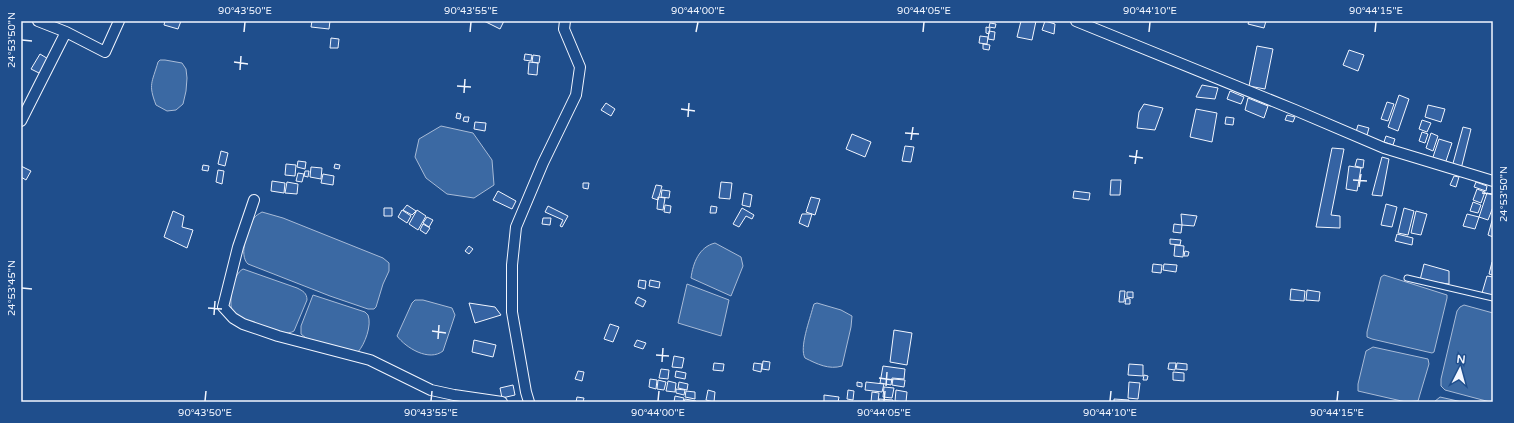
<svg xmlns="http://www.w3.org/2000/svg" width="1514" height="423" viewBox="0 0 1514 423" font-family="'Varela Round',sans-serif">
<rect width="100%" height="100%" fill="#1f4e8c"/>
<path fill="#3b69a3" stroke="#a8bbd7" d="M160,60H165L182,63L186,69L187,78L186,91L183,104L176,110L167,111L156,105C148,84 152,83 158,62Z
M441,126L473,133L492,160L494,185L474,198L447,194L426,178L415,157L419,139Z
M262,212L283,218L383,258L389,263V271L383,284L376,307L374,309H368L330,296L248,264C238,255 248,228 254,218C256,215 259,214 262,212Z
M715,243L741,257L743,266L731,296L691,278C693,263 699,247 715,243Z
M243,269L297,288C303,291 307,293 307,300L294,331C282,339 242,320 232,312C229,300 232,275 243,269Z
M1384,275L1447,295V298L1434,352L1432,353L1372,339L1367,337V332L1381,277Z
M687,284L729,300L721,336L678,323Z
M313,295L365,312L368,315C372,325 365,344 358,352L348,351L306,338L301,334V326Z
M415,300H423L452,308L455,315L443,351C429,362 406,348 397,336L412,303Z
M817,303L841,310L852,316L851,327L842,366C829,370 817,364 805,358C799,348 810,319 813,307L814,304Z
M1464,305L1493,313V402H1490L1445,390L1441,386V379L1457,311L1460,307Z
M1373,347L1428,359L1429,364L1418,401L1406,402L1358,391V384L1366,351Z
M1440,397L1462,402H1434Z"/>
<path fill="#3563a3" stroke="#f2f6ff" d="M165,21H181L178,29L164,25Z
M312,21H330L329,29L311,27Z
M484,21H504L500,29Z
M1021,21H1036L1032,40L1017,37Z
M1045,21L1055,24L1054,34L1042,30Z
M1249,21H1266L1264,28L1248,24Z
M990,23L996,24L995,28L989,27Z
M986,27L990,28L989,34L986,33Z
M989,31L995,32L994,40L988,39Z
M980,36L988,37L987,44L979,43Z
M331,38L339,39L338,48H330Z
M983,44L990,45L989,50L983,49Z
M1257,46L1273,49L1265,89L1249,86Z
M1349,50L1364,55L1358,71L1343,65Z
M40,54L50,60L41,74L31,69Z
M525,54L532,55L531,61L524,60Z
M533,55L540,56L539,63L532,62Z
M529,62L538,63L537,75L528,74Z
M1202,85L1218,88L1215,99L1196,97Z
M1230,91L1244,97L1241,104L1227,99Z
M1399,95L1409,99L1398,131L1388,127Z
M1248,98L1268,106L1264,118L1245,110Z
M1387,102L1394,104L1388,121L1381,119Z
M606,103L615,109L611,116L601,110Z
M1144,104L1163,108L1155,130L1137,128L1139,112Z
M1428,105L1445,109L1441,122L1425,117Z
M1196,109L1217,113L1212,142L1190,137Z
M457,113L461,114L460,119L456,118Z
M1287,115L1295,117L1293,122L1285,120Z
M464,117H469L468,122L463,121Z
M1226,117L1234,118L1233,125L1225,124Z
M1422,120L1431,123L1427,132L1419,129Z
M475,122L486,123L485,131L474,129Z
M1358,125L1369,128L1367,135L1356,132Z
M1463,127L1471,129L1461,169L1452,167Z
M1422,132L1428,134L1425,143L1419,141Z
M1431,133L1438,136L1433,151L1426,148Z
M852,134L871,142L865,157L846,149Z
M1386,136L1395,139L1393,145L1384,142Z
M1439,139L1452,143L1445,164L1432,160Z
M905,146L914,147L911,162L902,161Z
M1332,148L1344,149L1331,215L1340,216V228L1316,227Z
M221,151L228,153L225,166L218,164Z
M1382,157L1389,159L1382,196L1372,195Z
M1357,159L1364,160L1363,168L1355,166Z
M298,161L306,162L305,169L297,167Z
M286,164L296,165L295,176L285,175Z
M335,164L340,165L339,169L334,168Z
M203,165L209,166L208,171L202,170Z
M21,166L31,171L26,180L21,177Z
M1349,166L1361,168L1357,191L1346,189Z
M311,167L322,168L321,179L310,177Z
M218,170L224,171L222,184L216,182Z
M305,171H309L308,177L304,176Z
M298,173L304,174L302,182L296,181Z
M323,174L334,176L333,185L321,183Z
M1454,176L1459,177L1456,187L1450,185Z
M1111,180H1121L1120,195H1110Z
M272,181L285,183L284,193L271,191Z
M287,182L298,184L297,194L285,193Z
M721,182L732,183L730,199L719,198Z
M1476,182L1487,186L1486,191L1474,187Z
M583,183H589L588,189L583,188Z
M656,185L662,186L658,200L652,198Z
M1477,189L1485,192L1481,203L1473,200Z
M662,190L670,191L669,198L661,197Z
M498,191L516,201L512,209L493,200Z
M1074,191L1090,193L1089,200L1073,198Z
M744,193L752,195L750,207L742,205Z
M1487,193L1493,195V207L1488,220L1479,217Z
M658,197L665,198L663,210L657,209Z
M811,197L820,199L815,215L806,212Z
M1473,202L1481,205L1478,213L1470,211Z
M1386,204L1397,207L1392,227L1381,225Z
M407,205L416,211L412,215L403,210Z
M665,205L671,206L670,213L664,212Z
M548,206L568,216L562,227L560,226L563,220L545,212Z
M711,206L717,207L716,213H710Z
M384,208H392V216H384Z
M742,208L754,215L752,219L746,216L739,227L733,224Z
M1404,208L1414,211L1408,235L1398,233Z
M402,210L411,216L407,223L398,217Z
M417,210L426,216L418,230L409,224Z
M173,211L184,216L182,227L193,230L187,248L164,237Z
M1416,211L1427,214L1421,235L1411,233Z
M802,214H812L808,227L799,223Z
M1181,214L1197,216L1194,226L1182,225Z
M1467,214L1479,217L1475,229L1463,226Z
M427,217L433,220L429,227L423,223Z
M1493,217V237L1488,235Z
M543,218H551L550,225L542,224Z
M423,224L430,228L426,234L420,230Z
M1174,224L1182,225L1181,233L1173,232Z
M1397,234L1413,238L1412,245L1395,241Z
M1170,239L1181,240L1180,245L1170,244Z
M1175,245L1184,246L1183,257L1174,256Z
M469,246L473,249L469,254L465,251Z
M1185,251L1189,252L1188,256H1184Z
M1492,262H1493V275L1489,274Z
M1153,264L1162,265L1161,273L1152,272Z
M1164,264L1177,265L1176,272L1163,270Z
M1424,264L1449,271V284L1420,280Z
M1487,276L1493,277V296L1482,293Z
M639,280L646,281L645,289L638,287Z
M650,280L660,282L659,288L649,286Z
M1291,289L1305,291L1304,301L1290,300Z
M1307,290L1320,292L1319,301L1306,300Z
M1120,291H1125L1124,302H1119Z
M1127,292H1133V298L1127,297Z
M638,297L646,301L643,307L635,303Z
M1126,298L1130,299V304H1125Z
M469,303L495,307L501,315L475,323Z
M610,324L619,327L613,342L604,339Z
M894,330L912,333L907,365L890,362Z
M474,340L496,345L493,357L472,352Z
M637,340L646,343L643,349L634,346Z
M674,356L684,358L682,368L672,367Z
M763,361L770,362L769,370L762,369Z
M714,363L724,364L723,371L713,370Z
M754,363L762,364L761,372L753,370Z
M1169,363H1176L1175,370L1168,369Z
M1177,363L1187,364V370L1176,369Z
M1129,364L1143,365V376L1128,375Z
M883,366L905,369L904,379L892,378L891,385L880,383Z
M661,369L669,370L668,379L659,378Z
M578,371L584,372L582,381L575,379Z
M676,371L686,373L685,379L675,377Z
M1173,372L1184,373V381L1173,380Z
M1144,375L1148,376L1147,380H1143Z
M650,379L657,380L656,389L649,387Z
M893,379L905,380L904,387L892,385Z
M658,380L666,382L664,390L657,389Z
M668,381L676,383L675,392L666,391Z
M679,382L688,384L687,390L678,388Z
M857,382L862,383V387L857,386Z
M866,382L884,384L882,392L865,390Z
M1129,382L1140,383L1138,399L1128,398Z
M513,385L515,395L502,398L500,388Z
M884,387L894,388L892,398L883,397Z
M676,389L685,390L684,395L676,393Z
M708,390L715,392L714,402L706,400Z
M848,390L854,391L853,400L847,399Z
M896,390L907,392L906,402L895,401Z
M686,391L695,392V399L685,397Z
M872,392L879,393L878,402H871Z
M824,395L839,397L838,402H824Z
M675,396L684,398L683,402H674Z
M577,397L584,398L583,402H576Z
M685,399L696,401V402H684Z
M879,399L893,400V402H879Z
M1114,399L1129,400V402H1114Z"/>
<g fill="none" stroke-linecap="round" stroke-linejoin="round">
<g stroke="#f2f6ff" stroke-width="7">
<path id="lane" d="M1407,278L1493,298"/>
</g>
<g stroke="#f2f6ff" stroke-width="12">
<path id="street" d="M38,21L66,32L105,52L119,21
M1076,21L1295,110L1384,148L1493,181
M21,121L66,32
M254,200L238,247L223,307L233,318L243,324L278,336L370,360L431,390L454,395L502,402
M529,402L526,392L512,312V265L516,227L543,163L576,95L580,67L564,29L565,21"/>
</g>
<use href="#lane" stroke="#1f4e8c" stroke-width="5"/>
<use href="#street" stroke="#1f4e8c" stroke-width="10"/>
</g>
<path fill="none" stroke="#f2f6ff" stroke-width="1.5" d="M244,32L245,22M470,32L471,22M696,32L698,22M923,32L924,22M1149,32L1150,22M1375,32L1376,22M22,40L32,41M234,62L248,64M240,70L241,56M457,86L471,87M464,93L465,79M681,109L695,111M688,117L689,103M905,133L919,134M911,140L913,127M1129,156L1143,158M1135,164L1137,150M1353,180L1367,181M1359,187L1361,174M1482,193L1492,194M22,288L32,289M208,308L222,309M214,315L215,301M432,331L446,333M438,339L439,325M656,355L669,356M662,362L663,348M879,378L893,380M886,386L887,372M205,401L206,391M431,401L432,391M658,401L659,391M884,401L885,391M1110,401L1111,391M1337,401L1338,391"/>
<rect width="1514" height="423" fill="none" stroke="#1f4e8c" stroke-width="44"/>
<g transform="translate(1460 369) rotate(6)" stroke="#1f4e8c" stroke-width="3" paint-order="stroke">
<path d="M0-3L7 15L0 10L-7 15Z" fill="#f2f6ff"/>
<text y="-6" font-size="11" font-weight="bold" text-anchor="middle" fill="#f2f6ff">N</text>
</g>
<rect x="22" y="22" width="1470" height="379" fill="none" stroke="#f2f6ff" stroke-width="1.5"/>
<g font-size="10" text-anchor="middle" fill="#f2f6ff">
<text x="245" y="14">90°43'50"E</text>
<text x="471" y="14">90°43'55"E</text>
<text x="698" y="14">90°44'00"E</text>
<text x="924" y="14">90°44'05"E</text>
<text x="1150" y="14">90°44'10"E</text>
<text x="1376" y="14">90°44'15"E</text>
<text transform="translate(11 40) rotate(-90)" y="4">24°53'50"N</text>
<text transform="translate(1503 194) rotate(-90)" y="4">24°53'50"N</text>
<text transform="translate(11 288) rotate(-90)" y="4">24°53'45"N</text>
<text x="205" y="416">90°43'50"E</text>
<text x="431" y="416">90°43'55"E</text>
<text x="658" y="416">90°44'00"E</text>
<text x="884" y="416">90°44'05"E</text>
<text x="1110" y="416">90°44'10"E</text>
<text x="1337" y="416">90°44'15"E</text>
</g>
</svg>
